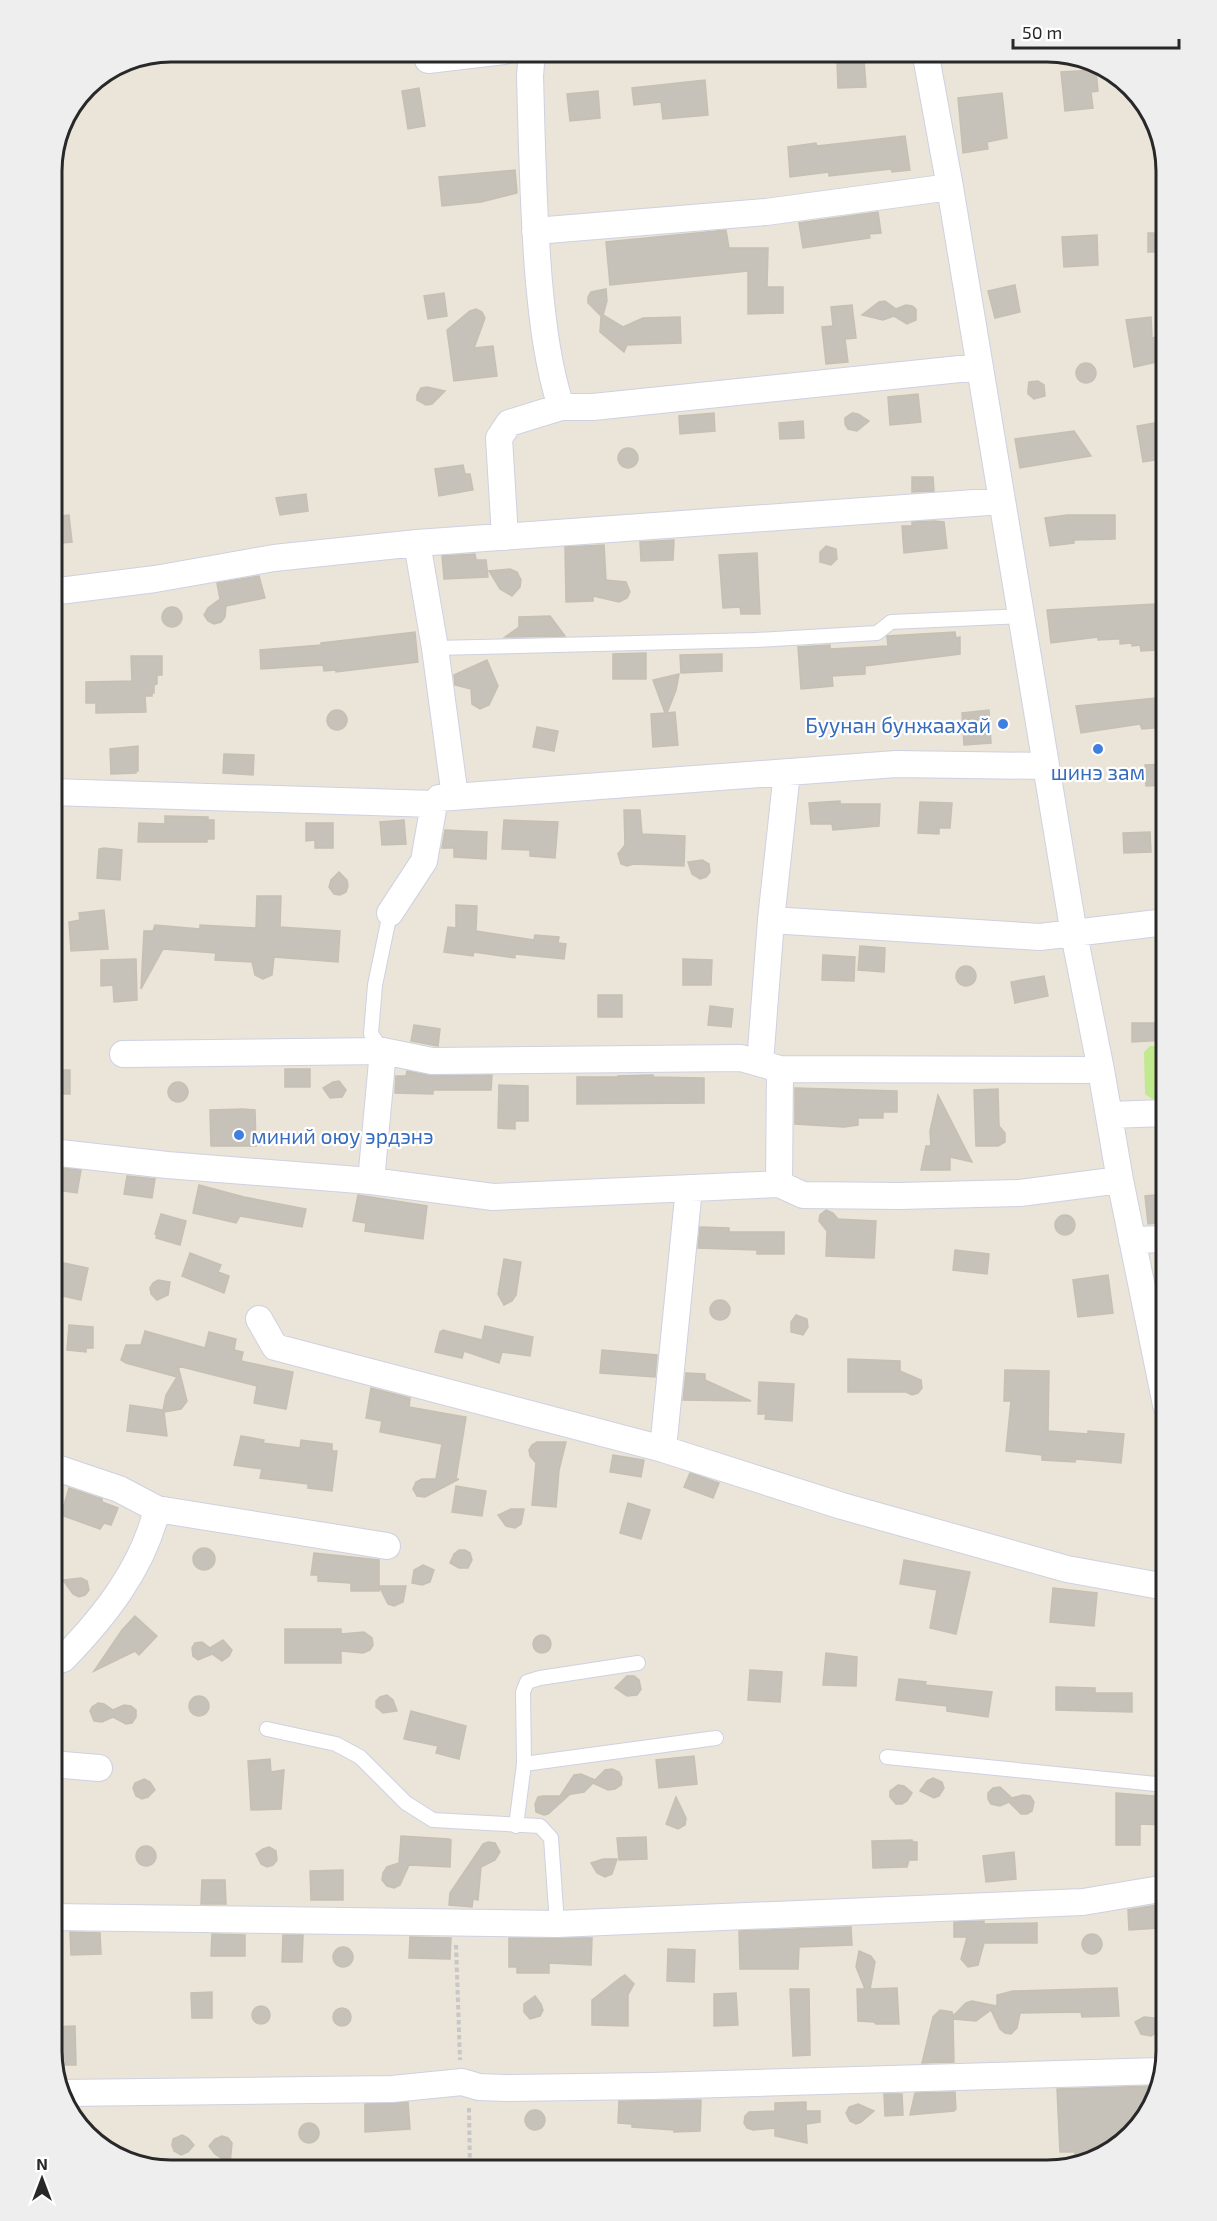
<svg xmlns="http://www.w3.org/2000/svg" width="1217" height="2221" viewBox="0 0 1217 2221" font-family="'Exo 2',sans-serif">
<rect width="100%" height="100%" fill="#ebe4d9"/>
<path fill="#c1ea90" d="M1150,1046H1166V1099H1152L1145,1094L1144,1052Z"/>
<path fill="#c6c1b9" stroke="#c6c0b3" stroke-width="1.5" d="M864,60L866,87L838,88L837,62Z
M1096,70L1098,91L1091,92L1093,108L1065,111L1061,72Z
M705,80L708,115L663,119L661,102L634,105L632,88Z
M419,88L425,126L408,129L402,91Z
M598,91L600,118L570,121L567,94Z
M1002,93L1007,138L987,142L988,149L963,153L958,98Z
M905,136L910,170L892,172L891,169L829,176V172L790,177L788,147L816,143L817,146Z
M515,170L517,193L481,202L442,206L439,177Z
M878,212L881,233L869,234L870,238L803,248L799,223Z
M726,230L729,248H768L767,287H783V313L748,314V271L610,285L606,242Z
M1148,233H1166V252H1148Z
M1097,235L1098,265L1064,267L1062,237Z
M1015,285L1020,312L995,318L988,291Z
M606,289L607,301L603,315L623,327L643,318L680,317L681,343L627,345L624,352L600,332L601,316L588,303V297L591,292Z
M444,293L447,316L428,319L424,296Z
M885,301L896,309L906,305L912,306L916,309V320L907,324L894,316L883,320L862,315L879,302Z
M852,305L856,338L845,339L848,362L826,364L822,327L833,326L831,307Z
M476,309L482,312L485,318L474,348L493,346L497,376L454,381L447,330L470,311Z
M1151,317L1152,338L1166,335V360L1134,367L1126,320Z
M1076 373a10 10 0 1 1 20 0a10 10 0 1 1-20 0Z
M1038,381L1044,385L1045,396L1034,399L1028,394V389L1029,382Z
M427,387L445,391L432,404L426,405L417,400V395L421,388Z
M918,394L921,422L890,425L888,397Z
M714,413L715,431L680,434L679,416Z
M852,413L858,414L869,421L857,431L848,429L845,424V418Z
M803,421L804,438L780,439L779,423Z
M1166,421V458L1143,462L1137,426Z
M1074,431L1091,456L1020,468L1015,439Z
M618 458a10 10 0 1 1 20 0a10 10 0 1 1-20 0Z
M463,465L465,474H470L473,490L439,496L435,469Z
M912,477H933L934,491L912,492Z
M306,494L308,511L280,515L276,498Z
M69,515L72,542L51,544V517Z
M1067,515H1115V539L1074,540V543L1050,546L1045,518Z
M934,521L944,522L947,548L904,553L902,526H912V522Z
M674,540L673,560L641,561L640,542Z
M604,545L606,580L626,582L630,592L627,598L619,602L593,596V601L566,602L565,547Z
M826,546L836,549L837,559L831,565L820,562V552Z
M757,553L760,614H741L740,607L723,608L719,555Z
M475,554L476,560H486L488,577L444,579L442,556Z
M510,569L517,572L521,580L520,587L512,596L500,589L489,571Z
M259,576L265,598L226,606L225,617L221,622L214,624L208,621L204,615L208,608L220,599L217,583Z
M1155,604L1158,650L1141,651L1140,645L1132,646V643L1120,644V639H1117L1098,640V637L1051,643L1047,610Z
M162 617a10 10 0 1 1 20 0a10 10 0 1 1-20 0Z
M550,616L565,636L505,637L519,627V617Z
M415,632L418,662L336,672V670L324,671L323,665L261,669L260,650L321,645V643Z
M955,632L956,638L960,637V654L865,666V674L832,676L833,686L801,689L798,647L830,645V649L888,646L887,636Z
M646,653V679H613V654Z
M722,654V671L681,673L680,655Z
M131,656H162V675H157V684L154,685V693H152V696H145L146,712L96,713V703H86V682L132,681Z
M487,660L498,686L489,705L480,709L472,704L471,689L455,685L454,675Z
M679,674L676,690L667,713L675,712L678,745L653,747L651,714L665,713L653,680Z
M1166,697V727L1142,729L1140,724L1081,733L1076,706Z
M327 720a10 10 0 1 1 20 0a10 10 0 1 1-20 0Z
M989,710L991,743L964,745L962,713Z
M537,727L558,731L554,751L533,747Z
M138,746V771H136V773L111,774L110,749Z
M224,754L254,755L253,775L223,773Z
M1166,764V785L1146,786L1145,765Z
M840,801V804H880L879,826L833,830L832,824H811L809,803Z
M920,802L952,803L950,828H939V834L918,833Z
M624,810H640L642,834L685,836L684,866L634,864L627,866L621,864L618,854L625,845Z
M165,816L208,817V820H214V839H207V842H138L139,823L165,824Z
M404,820L406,844L382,845L380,822Z
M504,820L558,822L555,858L530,856V850L502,849Z
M306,823H333V848H315V840L306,841Z
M445,830L487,832L486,859L454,857V848H442Z
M1150,832L1151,852L1124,853L1123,833Z
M104,848L122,850L120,880L97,878L99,849Z
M702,860L709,864L710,872L706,877L700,879L692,874L688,862Z
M339,872L347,880L348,886L346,892L340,895L334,894L329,887L331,880Z
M257,896H281L280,927L340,931L338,962L274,957L272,975L263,979L255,975L252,962L215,960L216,953L163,949L141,989L144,931H153L155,925L200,929V925L256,928Z
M456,905L477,906L476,931L534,940L535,935L559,937L558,943L566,944L564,959L515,954V958L474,952L473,956L444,952L448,927L456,928Z
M104,910L108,949L71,951L69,922L80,920L79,913Z
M860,946L885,948L884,972L858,970Z
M823,955L855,957L854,981L822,980Z
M136,959L137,1000L114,1002L113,985L101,986V960Z
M683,959L712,960L711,985H683Z
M956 976a10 10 0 1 1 20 0a10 10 0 1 1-20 0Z
M1044,976L1048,996L1015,1003L1011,982Z
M598,995H622V1017H598Z
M710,1006L733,1009L731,1027L708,1025Z
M1132,1023H1166V1040L1132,1042Z
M414,1025L440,1029L438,1046L411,1041Z
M285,1069H310V1087H285Z
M51,1070H70V1094H51Z
M407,1071L432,1076L492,1075L491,1090H433V1094L395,1093L396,1076H406Z
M653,1075V1077L704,1078V1103L577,1104V1077H618V1076Z
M339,1081L346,1090L342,1097L330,1098L323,1088L333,1082Z
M168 1092a10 10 0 1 1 20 0a10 10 0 1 1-20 0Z
M499,1085L528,1086V1121H515V1129L498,1128Z
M795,1088L897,1091V1112H883V1118H858V1125L844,1127L795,1124Z
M998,1089L999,1126L1005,1133V1142L998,1146H976L974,1090Z
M938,1095L972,1162L950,1157V1170H921L926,1146H931L930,1131Z
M243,1109L255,1110L256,1146H211L210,1110Z
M51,1167L81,1170L77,1193L51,1189Z
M127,1176L155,1179L152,1198L124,1194Z
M199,1185L244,1197L306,1209L302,1227L240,1216L236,1223L193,1213Z
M1164,1194L1166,1222L1148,1224L1145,1196Z
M358,1195L427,1206L423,1239L365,1231L366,1223L353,1221Z
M826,1210L833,1213L838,1219L876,1221L874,1258L826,1256L827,1231L819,1221L820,1215Z
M161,1214L186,1221L180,1245L156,1238L157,1234H155Z
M1055 1225a10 10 0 1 1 20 0a10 10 0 1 1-20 0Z
M700,1227L729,1228V1232H784V1254H757V1250L698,1248Z
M955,1250L989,1254L987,1274L953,1270Z
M190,1253L221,1265L218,1272L229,1276L224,1293L182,1276Z
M504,1259L521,1262L516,1295L512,1301L504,1305L498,1294Z
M59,1262L88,1268L81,1300L58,1295V1293L52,1292Z
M1108,1275L1113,1313L1078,1317L1073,1280Z
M158,1280L170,1282L168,1295L157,1300L151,1294L150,1288L153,1283Z
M710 1310a10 10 0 1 1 20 0a10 10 0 1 1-20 0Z
M796,1315L807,1319L808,1327L803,1335L791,1332V1322Z
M69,1325L93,1327V1348H86V1352L67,1350Z
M485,1326L533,1337L530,1356L502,1352L499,1363L464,1351L462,1358L435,1352L440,1332L443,1330L482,1340Z
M145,1331L205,1348L209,1332L236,1339L234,1350L243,1352L241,1361L293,1372L286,1409L254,1403L257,1386L178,1366L187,1401L181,1409L164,1412L167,1436L127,1431L130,1405L163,1410L166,1395L177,1377L126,1363L121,1360L126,1345H141Z
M602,1350L657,1355L655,1377L600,1373Z
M848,1359L900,1361V1371L921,1380L922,1388L918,1393L912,1395L906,1392H848Z
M1005,1370L1049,1371L1048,1431L1088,1434V1431L1124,1434L1121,1463L1076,1459L1075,1462L1042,1460V1455L1006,1451L1011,1401H1004Z
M686,1373L705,1374V1380L751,1401L683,1400Z
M759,1382L794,1384L792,1421L765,1419L766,1414H758Z
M371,1388L410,1398L409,1407L466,1417L456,1479H459L425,1497L417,1496L413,1489L416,1482L422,1479H436L442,1444L380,1432L382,1421L366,1418Z
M241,1436L264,1440L263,1443L300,1448L301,1440L332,1444V1451H337L332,1491L308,1488V1484L260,1478L262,1469L234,1465Z
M537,1442H566L559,1470L556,1507L532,1505L536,1463L530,1456L529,1450L532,1445Z
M613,1455L644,1460L641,1477L610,1472Z
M690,1473L719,1483L713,1498L684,1487Z
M456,1486L486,1491L482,1516L452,1512Z
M69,1488L102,1499V1502L118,1508L111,1525L104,1523L100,1529L61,1515Z
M628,1503L650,1510L641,1539L620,1533Z
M511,1509H524L521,1524L515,1528L506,1526L498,1515Z
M193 1559a11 11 0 1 1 22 0a11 11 0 1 1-22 0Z
M459,1550H465L470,1553L472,1560L468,1568H459L450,1563L454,1554Z
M314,1553L379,1560V1591H351V1583L318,1581V1575H311Z
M904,1560L970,1572L956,1634L930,1628L937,1590L900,1584Z
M423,1565L434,1570L430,1582L422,1585L412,1583L414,1570Z
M81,1578L87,1581L89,1590L85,1595L79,1597L73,1594L63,1580Z
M379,1586H406L403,1602L394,1606L388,1604Z
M1053,1588L1097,1593L1094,1626L1050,1622Z
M135,1616L157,1636L139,1655L135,1651L94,1671L122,1630Z
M285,1629H341V1634L364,1632L372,1638L373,1645L370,1650L363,1653L341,1651V1663H285Z
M533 1644a9 9 0 1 1 18 0a9 9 0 1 1-18 0Z
M223,1640L232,1650L229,1656L222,1661L212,1654L198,1660L193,1656L192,1648L195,1643L202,1642L210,1648Z
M826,1653L857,1657L856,1686L823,1685Z
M750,1670L782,1672L780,1702L748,1700Z
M627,1676H634L639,1680L641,1689L637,1695L627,1696L615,1688Z
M899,1679L926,1682L925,1685L992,1692L988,1717L947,1711V1706L896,1700Z
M1056,1687L1095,1688V1693H1132V1712L1056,1710Z
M387,1695L393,1700L397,1711L383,1713L376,1707V1701L380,1697Z
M189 1706a10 10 0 1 1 20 0a10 10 0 1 1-20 0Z
M98,1703L104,1704L113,1710L124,1705L131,1706L136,1710V1717L132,1723L126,1724L113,1717L102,1722L94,1721L90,1711L92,1707Z
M411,1711L466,1726L459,1759L436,1753L438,1746L404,1739Z
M694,1756L697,1784L659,1788L656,1760Z
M270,1759L271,1772L284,1770L281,1809L251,1810L248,1761Z
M612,1769L619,1772L622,1778L621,1785L615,1789L608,1790L593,1783L584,1792L560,1796L574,1775L581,1774L595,1780L605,1770Z
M933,1778L942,1782L944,1788L939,1796L934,1798L920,1791L927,1781Z
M144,1779L150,1782L155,1790L148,1797L142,1799L136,1796L133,1788L135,1783Z
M898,1785L904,1786L912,1793L907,1801L902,1804H896L890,1797V1791Z
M1000,1787L1012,1798L1023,1795L1030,1796L1034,1802L1032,1811L1027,1814H1021L1009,1802L1000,1806L991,1804L988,1799V1793L993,1788Z
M1116,1793L1166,1797V1825L1140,1824V1845H1116Z
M543,1796H568L548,1814L544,1815L536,1812L535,1804L538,1797Z
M676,1797L686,1818L685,1825L678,1829L666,1824Z
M401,1836L449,1839L451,1840L450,1867L409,1865L400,1885L394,1888L387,1886L382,1880L383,1873L387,1867L399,1863Z
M646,1837L647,1859L619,1860L617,1838Z
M912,1840L913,1842H917V1860H909L907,1867L873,1868L872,1841Z
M488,1842L495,1843L500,1852L495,1860L481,1867L478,1900L473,1899L472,1907L449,1905L450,1893L483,1844Z
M136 1856a10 10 0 1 1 20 0a10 10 0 1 1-20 0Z
M269,1847L276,1851L277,1860L273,1865L267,1867L261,1864L256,1854L263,1849Z
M1014,1852L1016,1879L986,1882L983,1856Z
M603,1859H617L612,1874L605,1877L597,1873L591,1863Z
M343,1870V1900H311L310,1871Z
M202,1880H225L226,1904H201Z
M1158,1905L1159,1928L1129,1930L1128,1910Z
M984,1921V1924L1037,1923V1943H984L978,1965L968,1967L961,1959L967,1937H954V1922Z
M851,1927L852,1945L799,1947L798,1969H740L739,1931Z
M70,1932L100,1933L101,1954L71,1955Z
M212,1934L245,1935V1956H211Z
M1082 1944a10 10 0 1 1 20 0a10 10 0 1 1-20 0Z
M283,1935H303L302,1962H282Z
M410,1937L451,1938L450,1959L409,1958Z
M509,1938H592L591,1965L549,1963V1973H517V1967H509Z
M333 1957a10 10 0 1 1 20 0a10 10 0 1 1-20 0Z
M668,1949L695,1950L694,1982L667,1981Z
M859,1951L871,1956L875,1962L870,1989L897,1988L899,2024H876L874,2022L858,2021L857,1989H865L856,1967Z
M625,1975L634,1984L628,1995V2026L592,2025V2000L620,1978Z
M1117,1988L1119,2016L1082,2017L1081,2012L1020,2013L1017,2028L1011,2034L1005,2033L1000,2029L991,2010L976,2021L953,2019L954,2062L922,2063L933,2017L940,2010L952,2012L953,2016L966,2003L972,2001L997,2006V1995L1013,1991Z
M790,1989H809L810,2055L793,2056Z
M212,1992V2018H192L191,1993Z
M736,1993L738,2025L714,2026V1994Z
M535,1996L541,2004L543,2010L540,2016L530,2019L524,2012V2004Z
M252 2015a9 9 0 1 1 18 0a9 9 0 1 1-18 0Z
M333 2017a9 9 0 1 1 18 0a9 9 0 1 1-18 0Z
M1144,2017L1154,2018L1158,2023L1156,2033L1151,2036L1141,2034L1135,2022Z
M75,2026L76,2065H54L51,2050V2027Z
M1155,2086L1146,2117L1092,2161L1068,2166L1076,2152H1060L1057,2089Z
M955,2092L956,2109L954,2111L910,2115L915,2093Z
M884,2094H902L903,2115L885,2116Z
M701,2100L700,2131L674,2132V2130L632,2127V2124L618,2123L619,2101Z
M408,2102L410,2129L365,2132V2104Z
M806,2102V2111H820V2122L806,2124L807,2143L775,2136V2128L753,2130L747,2128L744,2123L745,2116L749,2112L775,2111V2103Z
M858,2104L874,2111L861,2122L856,2124L850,2121L846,2113L849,2107Z
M525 2120a10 10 0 1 1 20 0a10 10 0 1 1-20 0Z
M299 2133a10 10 0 1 1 20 0a10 10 0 1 1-20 0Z
M182,2135L188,2138L194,2145L188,2152L181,2155L174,2151L172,2145L173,2139Z
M222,2136L228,2138L232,2143L230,2164L215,2154L209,2146L215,2139Z"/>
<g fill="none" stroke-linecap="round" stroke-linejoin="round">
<g stroke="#ced1e1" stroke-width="16">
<path id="lane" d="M435,648L756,640L877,633L891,622L1021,616
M383,1051L371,1034L375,985L390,913
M267,1729L336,1744L360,1757L406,1803L433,1820L540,1826L551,1838L557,1924
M887,1757L1166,1785
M524,1764L716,1738
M516,1826L524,1764L523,1692L527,1682L540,1678L638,1663"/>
</g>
<g stroke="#ced1e1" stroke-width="28">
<path id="street" d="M925,51L950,187L1074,934L1101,1070L1120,1180L1166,1405
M428,60L504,51
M535,231L766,212L950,187
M561,407H593L979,367
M505,537L499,438L509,423L561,407C548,366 543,325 539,282C533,213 532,145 530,76L532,51
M417,543L435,648L455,797
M51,592L155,579L274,558L417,543L1002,501
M51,792L434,804L439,798L896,764L1046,766
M390,913L424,861L434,804
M771,920L1040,937L1166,922
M123,1054L383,1051L432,1061L741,1058L780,1069L1101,1070
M760,1063L771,920L787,772
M1109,1115L1166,1113
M51,1152L167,1165L371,1181L493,1197L779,1184L803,1195L899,1196L1020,1193L1120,1180
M371,1181L383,1051
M779,1184L780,1069
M1132,1240L1166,1239
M259,1319L275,1347L663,1449L842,1506L1067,1569L1166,1587
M663,1449L689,1188
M51,1466L119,1489L157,1509L387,1546
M51,1660L63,1659C104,1617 143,1568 157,1509
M51,1764L99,1768
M51,1917L557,1924L1083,1902L1166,1888
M60,2093L392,2089L462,2082L479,2087L506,2088L652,2086L1160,2071"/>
</g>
<path stroke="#c7c7c7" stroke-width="4" stroke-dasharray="4.5 3" stroke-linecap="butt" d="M456,1945L460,2060
M469,2108L470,2170"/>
<use href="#lane" stroke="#fff" stroke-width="14"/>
<use href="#street" stroke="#fff" stroke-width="26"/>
</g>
<g fill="#3f7fe0" stroke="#fff" stroke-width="2">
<circle cx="1003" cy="724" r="6"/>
<circle cx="1098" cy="749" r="6"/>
<circle cx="239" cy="1135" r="6"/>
</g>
<g text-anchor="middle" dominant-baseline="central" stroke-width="4.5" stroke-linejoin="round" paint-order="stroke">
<g font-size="21" fill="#366cbe" stroke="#fff" text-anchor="end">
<text x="991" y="724">Буунан бунжаахай</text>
<text x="1098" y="771" text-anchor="middle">шинэ зам</text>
<text x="251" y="1135" text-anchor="start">миний оюу эрдэнэ</text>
</g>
</g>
<path d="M0 0H1217V2221H0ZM171 62H1047A109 109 0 0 1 1156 171V2051A109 109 0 0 1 1047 2160H171A109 109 0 0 1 62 2051V171A109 109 0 0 1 171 62Z" fill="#eee" fill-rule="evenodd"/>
<path fill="none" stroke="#282828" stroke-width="3" d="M171 62H1047A109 109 0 0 1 1156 171V2051A109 109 0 0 1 1047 2160H171A109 109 0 0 1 62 2051V171A109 109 0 0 1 171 62Z"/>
<g transform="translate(42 2179)" stroke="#ffffff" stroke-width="4.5" paint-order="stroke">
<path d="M0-4.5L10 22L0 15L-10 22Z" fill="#282828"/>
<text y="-9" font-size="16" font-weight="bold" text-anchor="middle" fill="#282828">N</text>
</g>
<path d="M1013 39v9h166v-9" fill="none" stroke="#282828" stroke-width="3"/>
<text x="1022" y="39" font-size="18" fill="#282828" stroke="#ffffff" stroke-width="4.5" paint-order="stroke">50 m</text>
</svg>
